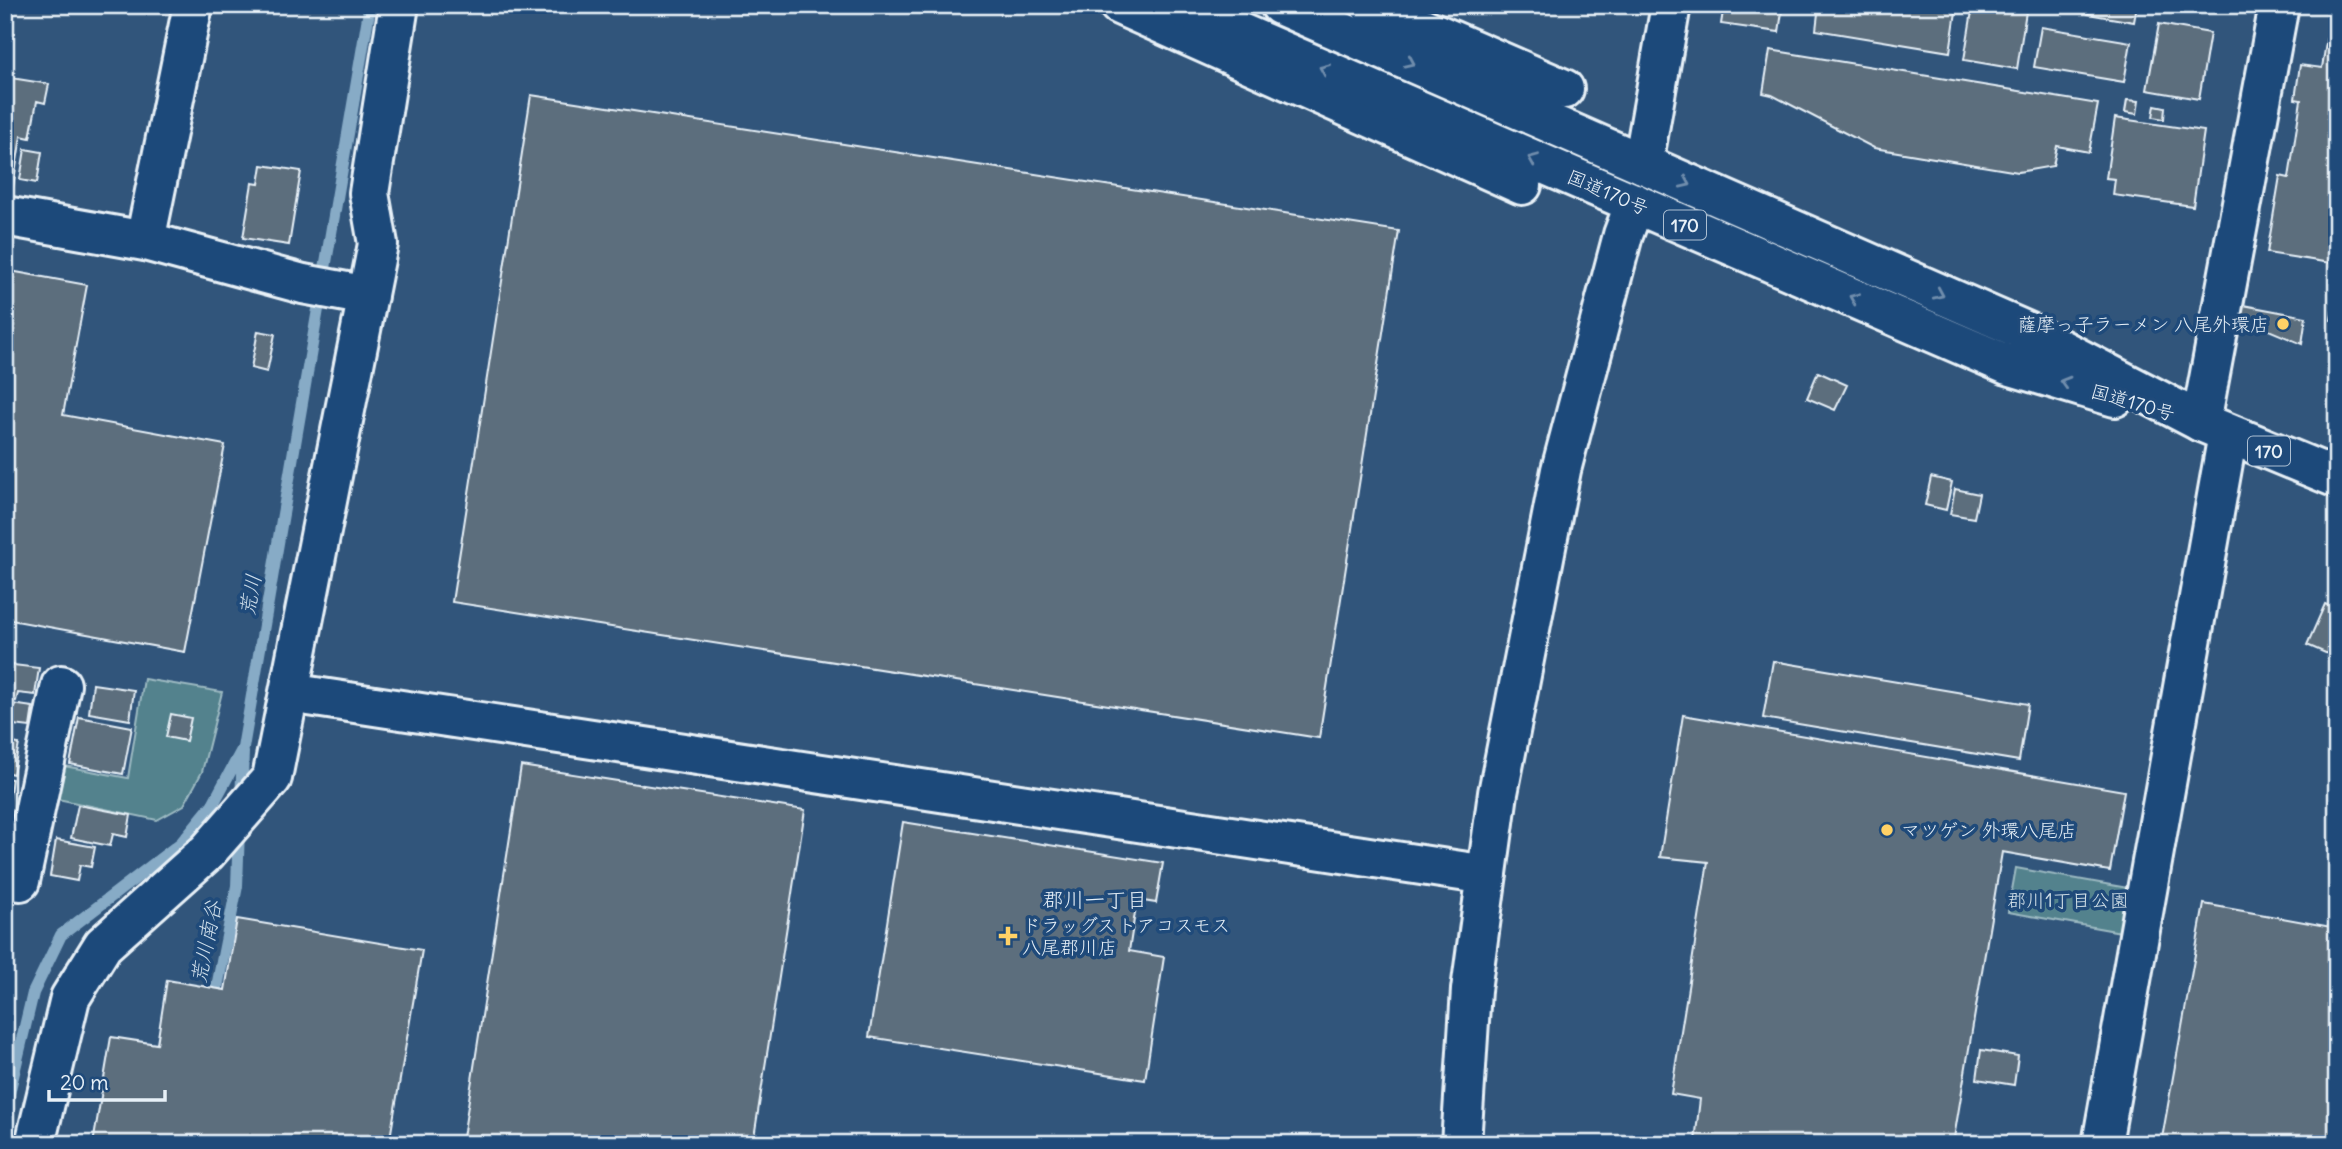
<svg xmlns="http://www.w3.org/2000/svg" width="2342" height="1149" viewBox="0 0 2342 1149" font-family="Delius,'Klee One',sans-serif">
<rect width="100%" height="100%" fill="#31557b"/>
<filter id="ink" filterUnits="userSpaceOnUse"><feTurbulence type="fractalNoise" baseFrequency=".0143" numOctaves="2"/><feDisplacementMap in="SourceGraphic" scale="14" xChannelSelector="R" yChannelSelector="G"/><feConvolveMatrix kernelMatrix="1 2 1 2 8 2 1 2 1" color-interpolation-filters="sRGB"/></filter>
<g filter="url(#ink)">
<path fill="#52828d" stroke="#9dbac2" stroke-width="2" d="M144,679L222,692L202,772L184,805L157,820L53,798L59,765L128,778Z
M2016,868L2128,888L2121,932L2008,912Z"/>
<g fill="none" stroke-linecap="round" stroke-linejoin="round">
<path stroke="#87abc6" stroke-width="12" d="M241,800L243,752
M215,1004V997L237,886L239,829
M5,1110L33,993L61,935L181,843L213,804L243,748L370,5"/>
</g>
<path fill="#5c6e7d" stroke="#e8f1f8" stroke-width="2" d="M1724,5H1783L1779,32L1721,24Z
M1819,5H1957L1950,52L1816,30Z
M1973,5H2027L2017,69L1964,60Z
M2090,5H2137L2134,22L2088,14Z
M5,11L14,12L10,37L5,36Z
M2331,12L2337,13V264L2267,253L2280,176L2289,178L2301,100L2295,99L2300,65L2322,68Z
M2159,24L2210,33L2199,99L2147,90Z
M2041,27L2131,42L2124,82L2034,67Z
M1770,50L2098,104L2089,152L2057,146L2053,166L2018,172L1874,148L1772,95L1763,93Z
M5,77L49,84L45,103L37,101L30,138L21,136L13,187L5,186Z
M531,95L1399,231L1319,738L452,602Z
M2127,100L2139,101L2137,114L2125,112Z
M2155,105L2165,107L2164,119L2153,117Z
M2115,118L2204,131L2193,206L2113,195L2115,179L2106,178Z
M25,149L42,152L37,183L20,180Z
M262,165L301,171L289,245L243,238L252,183L259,184Z
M5,270L87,285L63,415L225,445L185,652L5,619Z
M2337,288V321L2331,320Z
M2243,305L2306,317L2302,344L2240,318Z
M258,331L275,334L267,372L251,368Z
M1818,372L1847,385L1835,410L1807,398Z
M1931,477L1952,482L1946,510L1925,505Z
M1955,489L1979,494L1974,518L1950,514Z
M2325,604L2337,609V658L2307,645Z
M1773,661L2028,704L2019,761L1763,718Z
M5,664L39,668L35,695L18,693L16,701L5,699Z
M93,684L134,690L130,720L89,713Z
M5,703L33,707L30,727L14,725L12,737L5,735Z
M171,714L191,718L186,741L166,737Z
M1683,715L2124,791L2110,871L2002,852L1953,1144H1712L1695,1141L1700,1099L1671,1094L1708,862L1660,857Z
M79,717L132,727L123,774L70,764Z
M5,742L19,744L13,774L5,772Z
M521,766L805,810L753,1144H462Z
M5,778L12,779L8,808H5Z
M78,805L131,815L127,837L113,834L110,846L71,838Z
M5,813L12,814L7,846H5Z
M903,822L1163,863L1156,903L1137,900L1129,951L1164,957L1145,1080L869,1037Z
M56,840L95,847L91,867L80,865L77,881L50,876Z
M2204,904L2337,928V1144H2161Z
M237,919L422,950L389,1144H93L111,1037L157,1044L167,980L225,990Z
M1981,1050L2018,1056L2014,1085L1977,1079Z"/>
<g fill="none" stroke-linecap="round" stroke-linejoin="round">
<g stroke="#e8f1f8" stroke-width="44">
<path id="minor" d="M1119,5L1522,185
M1370,5L1564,89
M1643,164L1671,5
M5,216L145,241L303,284L368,296
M145,241L193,5
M2201,422L2279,5
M289,693L1487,875
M20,881L61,685
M35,1144L70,998L103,945L207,852L272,778L378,244L369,193L399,5
M1461,1144L1471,990L1498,793L1561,470L1623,235L1635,203
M2102,1144L2228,434"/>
</g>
<g stroke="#e8f1f8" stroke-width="44">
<path id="highway" d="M1176,5L2008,365L2115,397
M1280,5L2030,333L2201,422L2337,478"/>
</g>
<use href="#minor" stroke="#1f4a7a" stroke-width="38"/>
<use href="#highway" stroke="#1f4a7a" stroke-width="38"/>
</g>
<defs><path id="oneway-chevron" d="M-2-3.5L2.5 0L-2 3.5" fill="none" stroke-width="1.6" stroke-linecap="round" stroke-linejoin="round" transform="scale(1.75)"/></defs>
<g stroke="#6f8dac">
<use href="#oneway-chevron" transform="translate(1410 62) rotate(24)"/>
<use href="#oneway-chevron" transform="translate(1324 69) rotate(-157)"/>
<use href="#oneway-chevron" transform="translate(1533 159) rotate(-157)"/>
<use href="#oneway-chevron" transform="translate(1686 183) rotate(24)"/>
<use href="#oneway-chevron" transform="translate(1939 294) rotate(24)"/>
<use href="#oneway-chevron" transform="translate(1854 298) rotate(-157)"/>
<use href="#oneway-chevron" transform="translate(2065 382) rotate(-164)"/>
</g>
</g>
<g fill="#ffd166" stroke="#1f4a7a" stroke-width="2.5">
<circle cx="2283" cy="324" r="7"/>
<circle cx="1887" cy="830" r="7"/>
<path d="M1004.5 925.5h7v7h7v7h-7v7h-7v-7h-7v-7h7z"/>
</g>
<g text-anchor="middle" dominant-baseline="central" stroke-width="7" stroke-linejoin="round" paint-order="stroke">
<g fill="#1f4a7a" stroke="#acbfd2" stroke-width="2">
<rect x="1664" y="210.5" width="42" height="29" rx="5"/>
<rect x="2248" y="436.5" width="42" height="29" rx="5"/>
</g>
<g font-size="18" font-weight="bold" fill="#e8f1f8">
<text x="1685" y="225">170</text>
<text x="2269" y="451">170</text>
</g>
<g font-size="19" fill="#e8f1f8" stroke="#1f4a7a">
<text transform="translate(1608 192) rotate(23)">国道170号</text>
<text transform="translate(2133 402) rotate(16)">国道170号</text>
</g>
<g font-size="19" fill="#e8f1f8" stroke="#1f4a7a" text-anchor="start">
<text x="2269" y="324" text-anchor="end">薩摩っ子ラーメン 八尾外環店</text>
<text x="1901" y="830">マツゲン 外環八尾店</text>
<text x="1022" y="925">ドラッグストアコスモス<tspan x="1022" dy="22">八尾郡川店</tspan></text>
</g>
<g font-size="19" fill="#d2e0e8" stroke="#1f4a7a">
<text x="2068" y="900">郡川1丁目公園</text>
</g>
<g font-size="21" font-style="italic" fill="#d0dfeb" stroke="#1f4a7a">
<text transform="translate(250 595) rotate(-80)">荒川</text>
<text transform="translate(206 942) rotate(-79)">荒川南谷</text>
</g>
<g font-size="21" fill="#e8f1f8" stroke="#1f4a7a">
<text x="1095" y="899">郡川一丁目</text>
</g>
</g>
<rect width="2342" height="1149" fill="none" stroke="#1f4a7a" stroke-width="28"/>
<rect x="14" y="14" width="2314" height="1121" fill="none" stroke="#e8f1f8" stroke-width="2.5" filter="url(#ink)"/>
<path d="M49 1090v10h116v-10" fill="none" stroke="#e8f1f8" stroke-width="3.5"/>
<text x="60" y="1090" font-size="21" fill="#e8f1f8" stroke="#1f4a7a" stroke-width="5" paint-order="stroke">20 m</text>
</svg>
